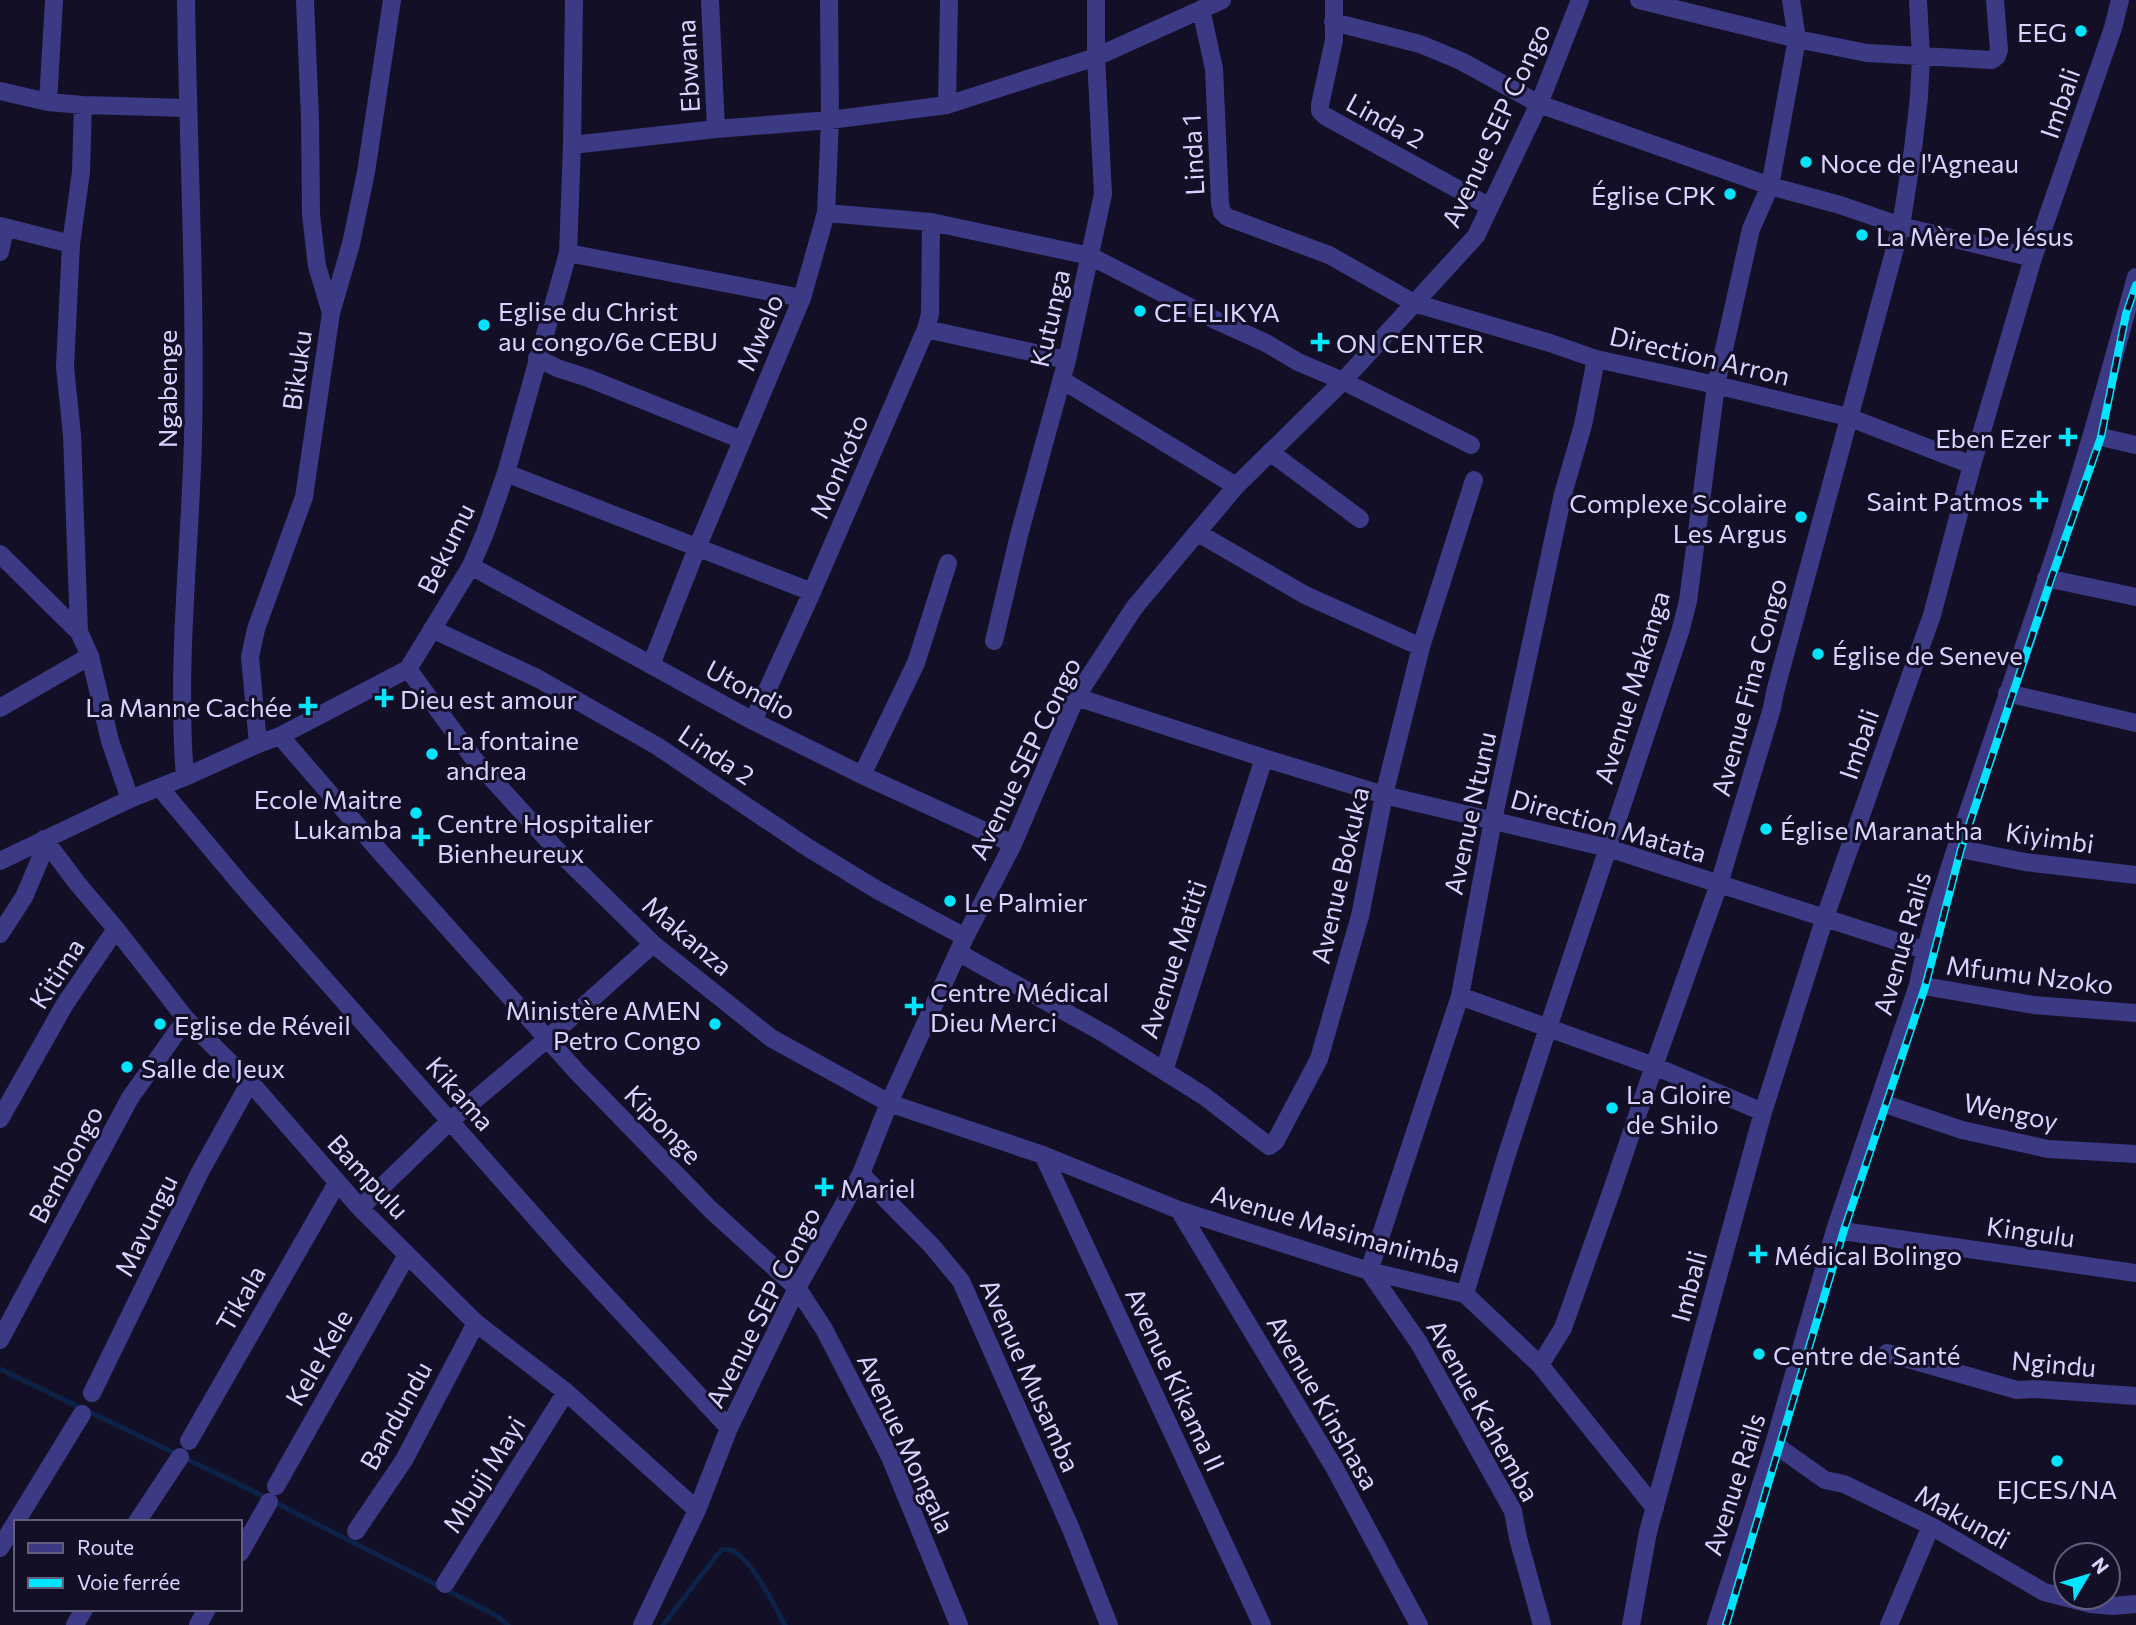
<svg xmlns="http://www.w3.org/2000/svg" width="2136" height="1625" viewBox="0 0 2136 1625" font-family="Commissioner,sans-serif">
<rect width="100%" height="100%" fill="#130f26"/>
<g fill="none" stroke-linecap="round" stroke-linejoin="round">
<path stroke="#0c2248" stroke-width="5" d="M0,1369L245,1487L497,1616L508,1625
M663,1625L721,1550C745,1541 775,1608 785,1625"/>
<path stroke="#3d3a85" stroke-width="18" d="M305,0L310,118L311,215L317,266L331,313
M710,0L716,129
M1334,0V40L1320,105V111L1325,116L1490,207
M1639,0L1797,39L1867,53L1992,60L1997,56L1999,50L1995,0
M1201,9L1214,69L1220,203L1222,212L1227,217L1329,255L1414,303L1550,343L1596,359L1716,385L1848,417L1972,465
M1333,22L1420,44L1461,61L1539,104L1770,186L1840,205L1901,226L2033,258
M0,91L48,102L83,105L187,108
M48,102L54,0
M83,105L81,172L71,244L65,367L72,435L79,632L90,656L110,741L130,799
M947,105L949,0
M572,145L716,129L830,120L947,105L1096,57L1222,0
M826,213L931,222L1090,256L1213,319L1266,343L1298,362L1343,381L1471,445
M0,226L71,244
M0,252L5,228
M568,253L802,298
M926,329L1067,360
M537,358L557,368L588,378L742,440
M1062,380L1236,486
M2092,435L2136,445
M1270,452L1360,519
M506,473L812,592
M1198,533L1305,595L1421,647
M0,554L79,632
M471,566L753,721L862,775L1013,844
M2046,578L2136,597
M432,629L537,678L657,746L807,847L879,891L965,937
M994,641L1019,535L1067,360L1103,194L1096,57V0
M651,665L697,548L802,298L826,213L830,120L829,0
M408,669L474,759L556,849L653,944L771,1038L889,1103L1043,1155L1179,1210L1369,1271L1465,1294L1540,1365L1655,1508
M2007,693L2136,723
M1076,697L1264,758L1384,795L1608,848L1924,950
M0,708L90,656
M753,721L812,592L926,329L930,314L931,222
M280,736L382,854L577,1072L710,1209L797,1288L824,1329L890,1457L959,1625
M258,744L250,657L256,629L304,497L331,313L351,244L366,172L392,0
M862,775L916,663L948,563
M185,777C176,665 190,552 193,439C196,293 188,146 186,0
M160,788L244,888L571,1258L729,1428
M44,839L77,883L116,929L186,1019L250,1082L360,1208L476,1323L566,1392L697,1510
M1956,848L2025,862L2136,875
M0,861L130,799L185,777L258,744L280,736L408,669L471,566L485,533L506,473L568,253L572,145L574,0
M0,934L24,897L47,843
M959,953L1105,1034L1204,1096L1269,1146L1275,1142L1319,1059L1360,916L1384,795L1421,647L1474,480
M1918,985L2033,1005L2136,1013
M1460,996L1654,1066L1763,1112
M1164,1071L1264,758
M1879,1102L1962,1130L2048,1149L2136,1154
M0,1119L65,1004L116,929
M1043,1155L1262,1625
M861,1174L932,1246L961,1281L1071,1529L1109,1625
M360,1208L450,1121L547,1039L653,944
M1179,1210L1334,1467L1419,1625
M1835,1230L2136,1273
M1465,1294L1506,1157L1548,1028L1680,632L1688,601L1716,385L1751,229L1770,186L1797,39L1791,0
M0,1340L130,1098L186,1019
M1887,1353L2017,1390L2035,1389L2136,1396
M1540,1365L1563,1328L1613,1187L1654,1066L1719,884L1772,708L1775,692L1901,226L1913,149L1919,97L1921,57L1918,0
M92,1393L200,1172L250,1082
M189,1441L337,1183
M1774,1444L1825,1480L1844,1484L1931,1526L2044,1592L2091,1604L2113,1606L2136,1604
M276,1486L407,1255
M137,1522L180,1457
M356,1531L404,1460L476,1323
M0,1548L82,1414
M240,1553L269,1502
M445,1584L566,1392
M75,1625L84,1609
M198,1625L207,1609
M642,1625L697,1510L729,1428L797,1288L861,1174L889,1103L965,937L1013,844L1076,697L1134,608L1236,486L1343,381L1476,236L1539,104L1580,0
M1542,1625L1518,1538L1513,1511L1419,1343L1369,1271L1460,996L1493,820L1563,494L1583,425L1596,359
M1631,1625L1648,1532L1763,1112L1825,917L1932,615L1972,465L2033,258L2113,28L2120,0
M1716,1625L1774,1444L1835,1230L1918,985C1928,931 1946,879 1963,827C1990,745 2018,663 2046,581C2080,481 2108,379 2136,277
M1889,1625L1931,1526"/>
<g stroke="#00e5ff" stroke-width="8">
<path id="rail" d="M1726,1625L1844,1230L1925,987L1961,849L2051,579L2101,437L2126,314L2136,285"/>
</g>
<use href="#rail" stroke="#130f26" stroke-width="5" stroke-dasharray="16" stroke-linecap="butt"/>
</g>
<g fill="#00e5ff" stroke="#130f26" stroke-width="2.5">
<circle cx="2081" cy="31" r="7"/>
<circle cx="1806" cy="162" r="7"/>
<circle cx="1730" cy="194" r="7"/>
<circle cx="1862" cy="235" r="7"/>
<circle cx="1140" cy="311" r="7"/>
<circle cx="484" cy="325" r="7"/>
<path d="M1316.5 331.5h7v7h7v7h-7v7h-7v-7h-7v-7h7z"/>
<path d="M2064.5 426.5h7v7h7v7h-7v7h-7v-7h-7v-7h7z"/>
<path d="M2035.5 489.5h7v7h7v7h-7v7h-7v-7h-7v-7h7z"/>
<circle cx="1801" cy="517" r="7"/>
<circle cx="1818" cy="654" r="7"/>
<path d="M380.5 687.5h7v7h7v7h-7v7h-7v-7h-7v-7h7z"/>
<path d="M304.5 695.5h7v7h7v7h-7v7h-7v-7h-7v-7h7z"/>
<circle cx="432" cy="754" r="7"/>
<circle cx="416" cy="813" r="7"/>
<circle cx="1766" cy="829" r="7"/>
<path d="M417.5 826.5h7v7h7v7h-7v7h-7v-7h-7v-7h7z"/>
<circle cx="950" cy="901" r="7"/>
<path d="M910.5 995.5h7v7h7v7h-7v7h-7v-7h-7v-7h7z"/>
<circle cx="160" cy="1024" r="7"/>
<circle cx="715" cy="1024" r="7"/>
<circle cx="127" cy="1067" r="7"/>
<circle cx="1612" cy="1108" r="7"/>
<path d="M820.5 1176.5h7v7h7v7h-7v7h-7v-7h-7v-7h7z"/>
<path d="M1754.5 1243.5h7v7h7v7h-7v7h-7v-7h-7v-7h7z"/>
<circle cx="1759" cy="1354" r="7"/>
<circle cx="2057" cy="1461" r="7"/>
</g>
<g text-anchor="middle" dominant-baseline="central" stroke-width="6" stroke-linejoin="round" paint-order="stroke">
<g font-size="26" fill="#d9d4ff" stroke="#130f26" text-anchor="start">
<text x="2067" y="31" text-anchor="end">EEG</text>
<text x="1820" y="162">Noce de l'Agneau</text>
<text x="1716" y="194" text-anchor="end">Église CPK</text>
<text x="1876" y="235">La Mère De Jésus</text>
<text x="498" y="310">Eglise du Christ<tspan x="498" dy="30">au congo/6e CEBU</tspan></text>
<text x="1154" y="311">CE ELIKYA</text>
<text x="1336" y="342">ON CENTER</text>
<text x="2052" y="437" text-anchor="end">Eben Ezer</text>
<text x="2023" y="500" text-anchor="end">Saint Patmos</text>
<text x="1787" y="502" text-anchor="end">Complexe Scolaire<tspan x="1787" dy="30">Les Argus</tspan></text>
<text x="1832" y="654">Église de Seneve</text>
<text x="400" y="698">Dieu est amour</text>
<text x="292" y="706" text-anchor="end">La Manne Cachée</text>
<text x="446" y="739">La fontaine<tspan x="446" dy="30">andrea</tspan></text>
<text x="402" y="798" text-anchor="end">Ecole Maitre<tspan x="402" dy="30">Lukamba</tspan></text>
<text x="437" y="822">Centre Hospitalier<tspan x="437" dy="30">Bienheureux</tspan></text>
<text x="1780" y="829">Église Maranatha</text>
<text x="964" y="901">Le Palmier</text>
<text x="930" y="991">Centre Médical<tspan x="930" dy="30">Dieu Merci</tspan></text>
<text x="701" y="1009" text-anchor="end">Ministère AMEN<tspan x="701" dy="30">Petro Congo</tspan></text>
<text x="174" y="1024">Eglise de Réveil</text>
<text x="141" y="1067">Salle de Jeux</text>
<text x="1626" y="1093">La Gloire<tspan x="1626" dy="30">de Shilo</tspan></text>
<text x="840" y="1187">Mariel</text>
<text x="1774" y="1254">Médical Bolingo</text>
<text x="1773" y="1354">Centre de Santé</text>
<text x="2057" y="1488" text-anchor="middle">EJCES/NA</text>
</g>
<g font-size="26" fill="#d9d4ff" stroke="#130f26">
<text transform="translate(687 66) rotate(-93)">Ebwana</text>
<text transform="translate(2059 103) rotate(-71)">Imbali</text>
<text transform="translate(1386 120) rotate(29)">Linda 2</text>
<text transform="translate(1495 125) rotate(-65)">Avenue SEP Congo</text>
<text transform="translate(1192 155) rotate(-93)">Linda 1</text>
<text transform="translate(1049 318) rotate(-77)">Kutunga</text>
<text transform="translate(759 332) rotate(-67)">Mwelo</text>
<text transform="translate(1700 355) rotate(13)">Direction Arron</text>
<text transform="translate(296 370) rotate(-82)">Bikuku</text>
<text transform="translate(166 389) rotate(-90)">Ngabenge</text>
<text transform="translate(838 466) rotate(-67)">Monkoto</text>
<text transform="translate(445 548) rotate(-64)">Bekumu</text>
<text transform="translate(1631 687) rotate(-73)">Avenue Makanga</text>
<text transform="translate(1748 687) rotate(-75)">Avenue Fina Congo</text>
<text transform="translate(751 689) rotate(28)">Utondio</text>
<text transform="translate(1858 744) rotate(-71)">Imbali</text>
<text transform="translate(717 754) rotate(34)">Linda 2</text>
<text transform="translate(1024 758) rotate(-64)">Avenue SEP Congo</text>
<text transform="translate(1469 813) rotate(-78)">Avenue Ntunu</text>
<text transform="translate(1609 825) rotate(16)">Direction Matata</text>
<text transform="translate(2050 837) rotate(8)">Kiyimbi</text>
<text transform="translate(1339 875) rotate(-77)">Avenue Bokuka</text>
<text transform="translate(688 935) rotate(40)">Makanza</text>
<text transform="translate(1901 943) rotate(-74)">Avenue Rails</text>
<text transform="translate(1172 959) rotate(-72)">Avenue Matiti</text>
<text transform="translate(56 973) rotate(-57)">Kitima</text>
<text transform="translate(2030 974) rotate(7)">Mfumu Nzoko</text>
<text transform="translate(461 1093) rotate(49)">Kikama</text>
<text transform="translate(2011 1111) rotate(12)">Wengoy</text>
<text transform="translate(664 1124) rotate(46)">Kiponge</text>
<text transform="translate(65 1164) rotate(-62)">Bembongo</text>
<text transform="translate(369 1176) rotate(47)">Bampulu</text>
<text transform="translate(145 1225) rotate(-64)">Mavungu</text>
<text transform="translate(1336 1228) rotate(16)">Avenue Masimanimba</text>
<text transform="translate(2031 1231) rotate(8)">Kingulu</text>
<text transform="translate(1688 1286) rotate(-75)">Imbali</text>
<text transform="translate(240 1298) rotate(-60)">Tikala</text>
<text transform="translate(762 1307) rotate(-63)">Avenue SEP Congo</text>
<text transform="translate(318 1357) rotate(-60)">Kele Kele</text>
<text transform="translate(2054 1363) rotate(5)">Ngindu</text>
<text transform="translate(1031 1375) rotate(66)">Avenue Musamba</text>
<text transform="translate(1176 1379) rotate(65)">Avenue Kikama II</text>
<text transform="translate(1324 1402) rotate(60)">Avenue Kinshasa</text>
<text transform="translate(1484 1410) rotate(61)">Avenue Kahemba</text>
<text transform="translate(395 1415) rotate(-61)">Bandundu</text>
<text transform="translate(907 1443) rotate(65)">Avenue Mongala</text>
<text transform="translate(483 1474) rotate(-58)">Mbuji Mayi</text>
<text transform="translate(1733 1484) rotate(-72)">Avenue Rails</text>
<text transform="translate(1963 1516) rotate(29)">Makundi</text>
</g>
</g>
<rect x="14" y="1520" width="228" height="91" fill="#130f26" stroke="#625e7d" stroke-width="2"/>
<rect x="28" y="1543" width="35" height="10" fill="#3d3a85" stroke="#625e7d" stroke-width="2"/>
<text x="77" y="1555" font-size="21" fill="#d9d4ff">Route</text>
<rect x="28" y="1578" width="35" height="10" fill="#00e5ff" stroke="#625e7d" stroke-width="2"/>
<text x="77" y="1590" font-size="21" fill="#d9d4ff">Voie ferrée</text>
<g transform="translate(2087 1576) rotate(52)"><circle r="33" fill="#130f26" stroke="#625e7d" stroke-width="2"/>
<path d="M0-5L12 26L0 18L-12 26Z" fill="#00e5ff"/>
<text y="-10" font-size="19" font-weight="bold" text-anchor="middle" fill="#d9d4ff">N</text>
</g>
</svg>
